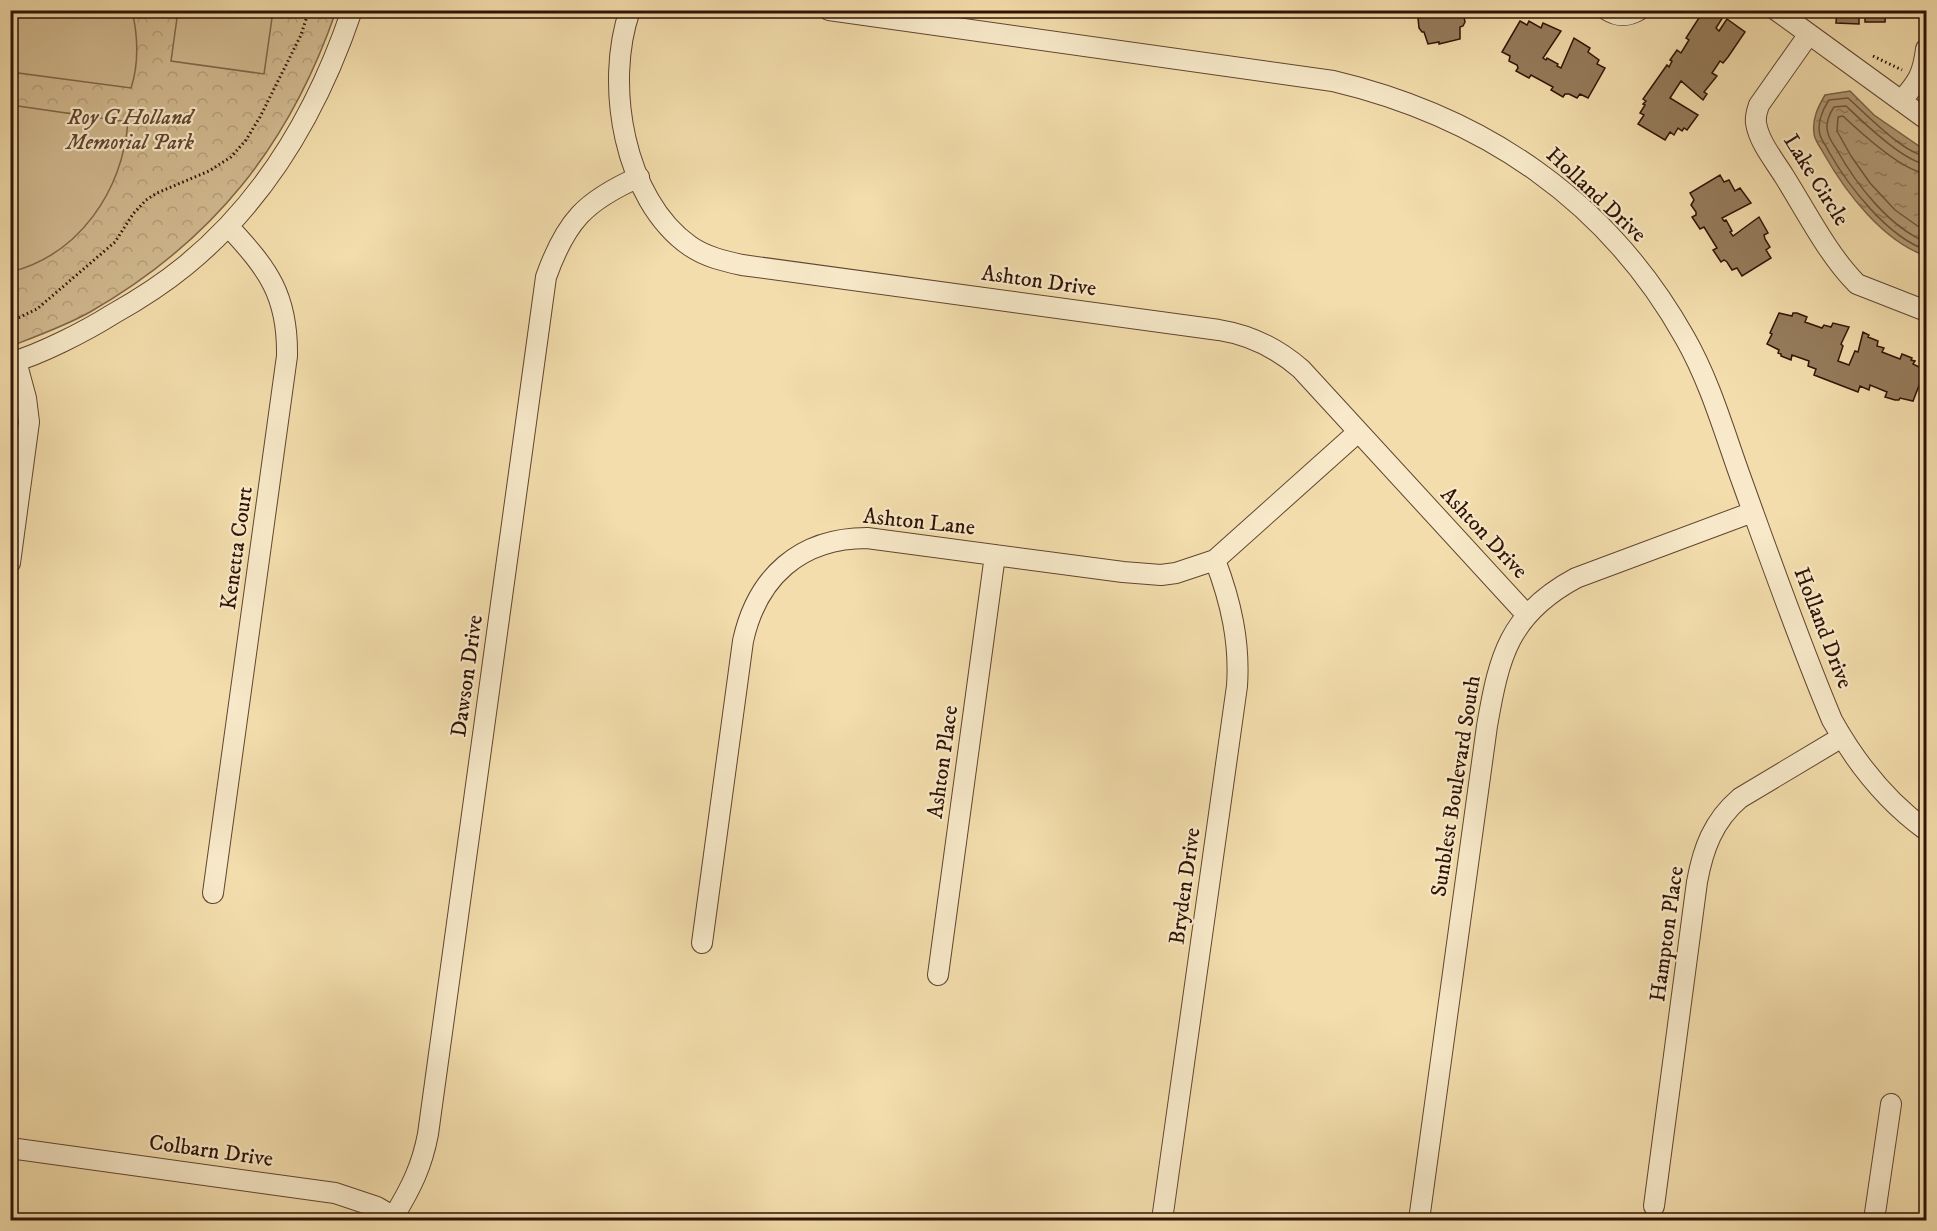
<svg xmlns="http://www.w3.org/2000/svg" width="1937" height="1231" viewBox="0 0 1937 1231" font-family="'IM FELL DW Pica',serif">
<defs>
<pattern id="forest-crowns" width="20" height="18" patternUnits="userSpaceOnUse" patternTransform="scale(1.5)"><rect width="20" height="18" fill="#d2ba90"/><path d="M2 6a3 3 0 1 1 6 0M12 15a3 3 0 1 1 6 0" fill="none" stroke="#b59f7b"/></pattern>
<pattern id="water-ripples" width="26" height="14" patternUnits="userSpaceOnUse" patternTransform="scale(1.5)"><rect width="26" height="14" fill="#b19873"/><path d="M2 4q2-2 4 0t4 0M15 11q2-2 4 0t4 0" fill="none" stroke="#907b5c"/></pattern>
</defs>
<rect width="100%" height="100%" fill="#f3ddac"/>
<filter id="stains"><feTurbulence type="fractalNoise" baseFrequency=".00333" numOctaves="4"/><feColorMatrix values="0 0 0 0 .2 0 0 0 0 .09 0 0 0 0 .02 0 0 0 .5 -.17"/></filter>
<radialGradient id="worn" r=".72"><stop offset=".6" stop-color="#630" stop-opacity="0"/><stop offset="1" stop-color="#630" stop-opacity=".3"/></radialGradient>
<path fill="url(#forest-crowns)" stroke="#81664a" stroke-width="1.5" d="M11,11H336C290,144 214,241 90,312C65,326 37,336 11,346Z"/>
<path fill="#d2ba90" stroke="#81664a" stroke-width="1.5" d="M11,10L132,11C138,35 139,64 131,88L11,72Z
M178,11H273L264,74L171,61Z
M11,105L128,122C122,191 80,254 11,272Z"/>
<path fill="url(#water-ripples)" stroke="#7d6247" stroke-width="1.5" d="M1850,91L1874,115L1926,151V256C1883,241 1846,193 1824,154C1821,148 1814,140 1814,133C1812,119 1818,107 1825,95Z"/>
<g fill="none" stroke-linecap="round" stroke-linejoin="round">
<path stroke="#70553c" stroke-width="1.5" d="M1926,156C1904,154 1865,113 1848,98L1829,100C1822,110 1817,124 1820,135C1822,141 1827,147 1829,152C1849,187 1887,236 1926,250
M1926,164C1904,162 1862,121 1846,106L1834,107C1829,114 1825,125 1828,133C1829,139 1834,145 1837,150C1856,184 1889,227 1926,242
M1926,173C1903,172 1860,132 1843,116L1838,117L1837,131L1851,156L1870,183L1895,210L1926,232"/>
</g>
<path fill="#957c5c" stroke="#301205" stroke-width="1.5" d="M1423,10L1463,11L1465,22L1463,26L1460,27V39L1439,44V42L1428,44L1424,32H1422L1419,28L1418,18L1423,17Z
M1704,10H1713L1723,17L1716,28L1719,31L1727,19L1745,32L1728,57L1723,63L1720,61L1712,73L1717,76L1704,92L1707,94L1703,100L1681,81L1670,98L1698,115L1687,130L1684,128L1682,131L1678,128L1674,135L1670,132L1665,140L1638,124L1644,115L1640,113L1645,105L1643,104L1646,101L1643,99L1667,65L1669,67L1672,61L1670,60L1677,50L1681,53L1689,40L1686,38Z
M1837,10H1886L1885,22H1865V16H1859V24L1836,23Z
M1520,21L1527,25L1529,21L1541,28L1543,23L1561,31L1543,58L1546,60L1547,58L1558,64L1557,66L1561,68L1574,38L1590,48L1588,52L1599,60L1597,64L1605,68L1588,98L1580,94L1577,98L1569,94H1565L1563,97L1551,90L1553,87L1531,75L1529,78L1516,71L1518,68L1517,65L1509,61L1510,56L1502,52Z
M1720,175L1724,182L1729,180L1735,191L1740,188L1751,203L1722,218L1724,221L1726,220L1732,231L1730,232L1733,236L1759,217L1768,233L1764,235L1765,239L1770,247L1766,250L1771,258L1742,276L1737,268L1732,270L1727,262L1724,260L1721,262L1713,250L1717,248L1704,227L1700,229L1692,217L1696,215V212L1691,205L1694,200L1690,193Z
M1779,313L1792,316L1793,313H1797L1807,317L1805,322L1822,328L1824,325L1831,327L1833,323L1849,327L1841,344L1843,346L1838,361L1849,365L1855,351L1858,352L1863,332L1869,335L1868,337L1878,341L1877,346L1884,348L1882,352L1900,359L1902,354L1912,358L1911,360L1915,361L1913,364L1925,370L1913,401L1900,398L1899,400H1895L1885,397L1887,392L1870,385L1869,390L1860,386L1858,392L1814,375L1816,369L1808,366L1809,361L1792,355L1791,360L1781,356V354L1778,353L1779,350L1767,344L1772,334L1770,333Z"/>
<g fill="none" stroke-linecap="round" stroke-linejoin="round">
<g stroke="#61452f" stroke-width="22">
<path id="minor" d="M630,10C604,84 624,200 690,246C706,257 724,261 742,265L1219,330C1250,335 1278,349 1301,369L1526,614
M829,10L1333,81C1485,117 1608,201 1685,338C1709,380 1723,428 1739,473C1769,556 1798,639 1832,720C1856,763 1886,801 1926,830
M1607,10C1618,17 1627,17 1639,10
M1776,10L1926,119
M1809,34L1759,105C1757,111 1755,116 1756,123C1759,142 1774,160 1784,176C1806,211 1828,255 1857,284L1926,311
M1901,101C1918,82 1923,74 1926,49
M10,363C41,354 86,331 113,314C138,300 163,284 185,266C266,200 319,108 352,10
M10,563L29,422L26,398L16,361
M213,893L287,356C288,295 268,269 228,226
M702,943L743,641C757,577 800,538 867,538L1123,572L1161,575L1176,573L1215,560L1358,432
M938,975L995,555
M10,1148L335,1193L377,1207L399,1220
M1654,1206L1697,882C1703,849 1713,821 1740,798L1842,737
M394,1216C411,1188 422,1166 428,1134L546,277C566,221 585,201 639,177
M1162,1220L1237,686C1240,642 1231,602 1215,560
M1419,1220L1487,726C1499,656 1509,614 1576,578L1753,512
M1874,1220L1891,1104"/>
</g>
<path stroke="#301205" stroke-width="3" stroke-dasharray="1.5 3" stroke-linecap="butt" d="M1873,56L1902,70
M10,320L18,318L37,309L115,242L133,214L146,200L157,193L209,171L231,157L246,140L260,117L301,35L309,10"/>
<use href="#minor" stroke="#f7e9c9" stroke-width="20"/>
</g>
<g text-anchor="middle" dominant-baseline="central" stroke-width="4.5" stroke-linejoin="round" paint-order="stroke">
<g font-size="22" font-style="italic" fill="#61442f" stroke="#f7e9c9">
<text x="130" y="117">Roy G Holland<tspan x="130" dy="25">Memorial Park</tspan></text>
</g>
<g font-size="22" fill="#301205" stroke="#f7e9c9">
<text transform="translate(1816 180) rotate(58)">Lake Circle</text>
<text transform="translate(1596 195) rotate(43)">Holland Drive</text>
<text transform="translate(1039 281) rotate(8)">Ashton Drive</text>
<text transform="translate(919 522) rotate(6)">Ashton Lane</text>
<text transform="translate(1484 533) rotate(47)">Ashton Drive</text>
<text transform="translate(237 548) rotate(-82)">Kenetta Court</text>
<text transform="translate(1823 628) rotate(69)">Holland Drive</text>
<text transform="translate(467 676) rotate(-82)">Dawson Drive</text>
<text transform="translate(943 762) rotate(-82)">Ashton Place</text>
<text transform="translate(1456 786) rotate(-81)">Sunblest Boulevard South</text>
<text transform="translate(1185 886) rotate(-82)">Bryden Drive</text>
<text transform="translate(1667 934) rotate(-82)">Hampton Place</text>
<text transform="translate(211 1151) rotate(8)">Colbarn Drive</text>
</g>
</g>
<rect width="1937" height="1231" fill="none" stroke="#f3ddac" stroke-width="36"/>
<rect x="12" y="12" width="1913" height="1207" fill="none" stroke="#301205" stroke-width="3"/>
<rect x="18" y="18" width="1901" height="1195" fill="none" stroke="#301205" stroke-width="1.5"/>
<rect width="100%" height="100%" filter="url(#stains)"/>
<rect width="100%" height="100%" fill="url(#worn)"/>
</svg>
